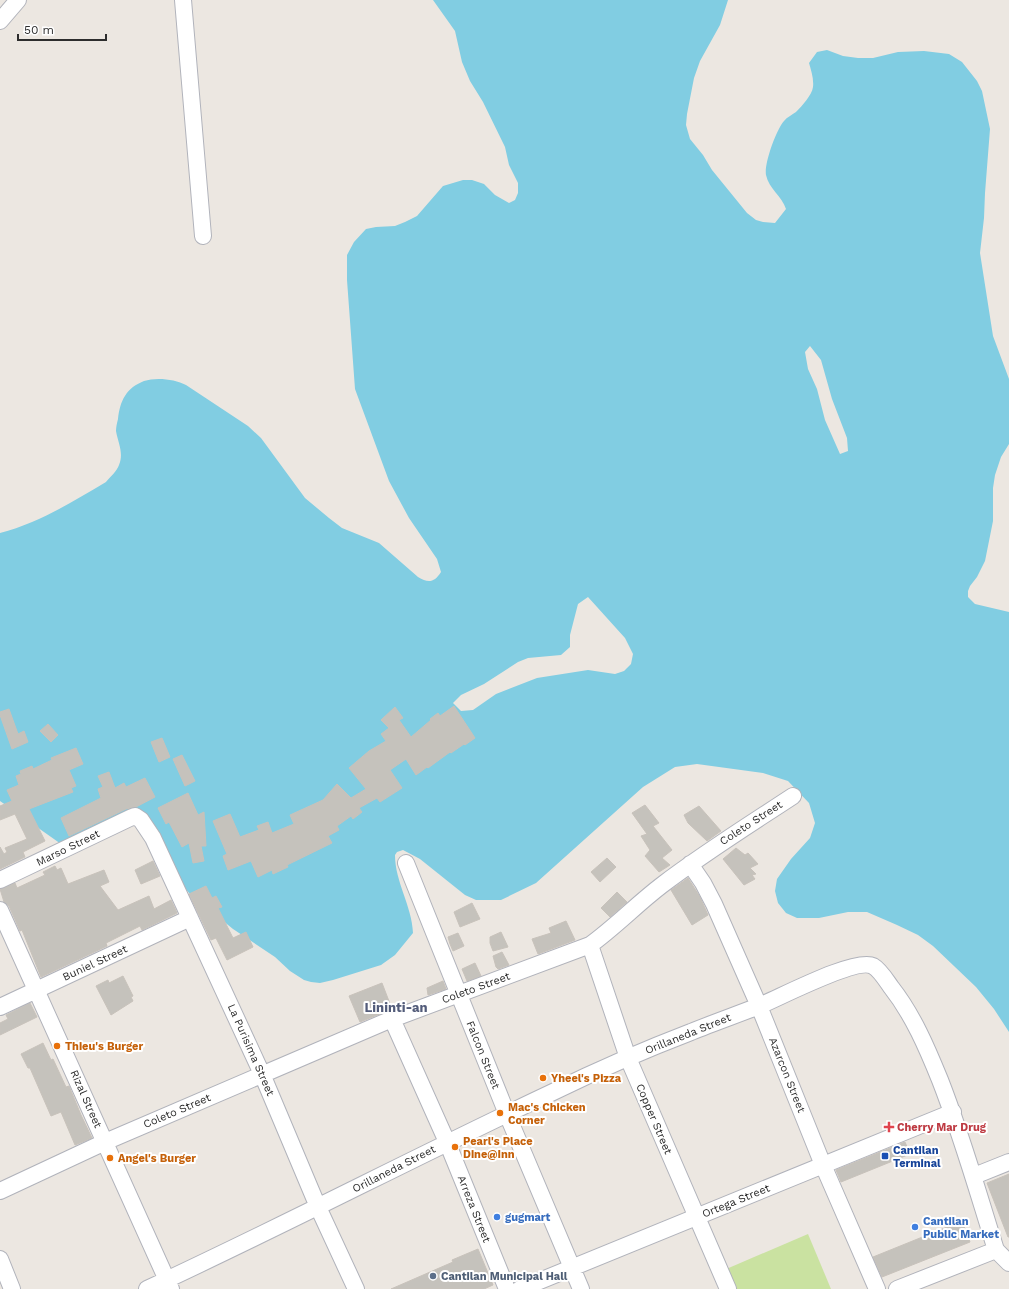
<svg xmlns="http://www.w3.org/2000/svg" width="1009" height="1289" viewBox="0 0 1009 1289" font-family="'Work Sans',sans-serif">
<rect width="100%" height="100%" fill="#ece7e1"/>
<path fill="#cae2a1" d="M808,1234L831,1289H733L724,1270Z"/>
<path fill="#81cde2" fill-rule="evenodd" d="M433,0H728L720,25L700,61L694,78L687,114L686,125L690,139L703,155L712,170L747,213L756,220L763,222L775,223L786,209C782,196 769,189 766,175C764,164 776,130 784,121C787,117 792,115 796,112C802,106 812,95 813,87C814,79 811,70 809,63L817,52L827,50L843,56L858,58H873L898,52L924,51L949,54L962,62L977,81L982,91L990,129L985,193L984,218L980,253L993,336L1009,379V444L1001,457L995,475L993,488V521L985,561L977,577L970,586L968,591V597L975,604L1009,612V1032L994,1009L976,987L933,946L918,935L897,925L867,912H848L819,918H797L786,913L778,903L775,891L777,879L791,859L810,838L815,823L809,803L788,781L763,773L697,764L675,767L643,787L536,883L501,900H476L465,895L420,859L403,850L397,852L395,855C395,882 412,906 413,933L395,955L381,965L333,980L320,983L311,982L304,980L290,971L275,957L233,929L190,894L182,885L142,813L61,844L0,801V533C39,523 72,502 106,482C110,477 117,471 119,465C124,453 118,443 116,431C116,427 117,423 118,419C120,401 126,388 144,381C156,377 175,379 186,385L248,426L261,438L305,498L329,518L342,528L379,543L418,577C428,583 434,583 441,572L437,559L409,518L389,481L355,389L347,280V255L354,242L366,229L376,227L395,226L405,222L417,216L443,186L463,180H472L484,184L495,195L509,203L515,200L518,193V183L509,165L505,147L483,102L470,81L462,62L455,31ZM810,346L821,360L832,399L847,438L848,451L840,454L825,420L817,389L808,369L805,352ZM588,597L625,638L633,654L631,664L624,671L615,674L588,670L537,678L496,694L473,710L461,711L453,703L461,695L484,684L518,662L528,658L561,655L570,647V635L578,604Z"/>
<path fill="#c5c2bc" stroke="#c8c2bb" d="M454,706L475,738L465,745L464,744L451,753L450,752L428,768L427,767L416,775L406,759L390,770L402,788L380,802L377,798L359,808L362,812L353,819L351,816L337,826L339,830L328,836L332,843L287,865L288,867L273,874L272,870L258,877L251,861L228,870L223,856L227,854L213,821L230,814L240,837L259,830L257,826L268,822L272,833L294,824L290,815L323,800L337,784L351,798L366,789L349,768L369,751L386,741L381,734L389,728L381,720L395,707L403,718L399,720L411,737L431,720L430,719L438,713L440,716Z
M9,709L18,734L24,731L28,742L12,749L0,715V712Z
M48,724L58,735L51,742L40,731Z
M162,738L170,757L159,762L151,742Z
M76,748L83,764L69,770L76,786L71,788L73,792L29,809L45,841L23,852L25,857L0,869V847L4,854L7,852L5,848L27,839L15,814L0,820V806L12,801L7,790L19,785L16,776L21,774L20,771L32,766L33,769L52,760L51,758Z
M182,755L195,781L185,786L173,759Z
M109,772L115,788L124,783L126,787L145,778L155,797L136,807L126,809L69,836L61,818L101,798L98,789L103,787L98,776Z
M188,793L198,815L204,812L206,846H201L204,861L193,863L189,843L182,847L169,822L166,824L158,808Z
M645,805L659,823L653,826L672,850L662,858L670,865L659,872L645,856L650,850L641,836L647,834L632,813Z
M699,806L721,831L707,841L688,823L684,815Z
M736,848L745,855L748,853L758,864L750,868L756,874L752,875L755,879L744,885L723,859Z
M607,858L616,867L600,882L591,872Z
M153,861L160,876L141,884L135,870Z
M55,866L57,870L61,868L68,884L104,870L109,882L100,886L118,910L149,896L154,909L171,900L177,913L142,930L140,926L106,943L107,946L41,977L22,930L20,931L9,906L4,902L0,889L15,883L17,888L45,875L43,872Z
M688,878L700,897L708,915L692,925L671,890Z
M206,886L212,898L216,896L222,907L218,908L233,938L246,932L253,947L227,960L216,938L211,940L189,894Z
M617,892L627,902L610,917L601,908Z
M472,903L480,919L460,927L454,912Z
M566,921L575,940L538,954L532,939L551,933L549,928Z
M501,932L508,947L493,951L490,943V937Z
M458,933L464,946L453,951L450,944L448,937Z
M502,952L509,965L498,969L496,967L493,956Z
M475,963L481,976L467,981L462,969Z
M123,976L133,996L131,997L133,1001L111,1015L96,986L108,980L109,983Z
M443,981L446,989L428,995L427,988Z
M382,983L392,1009L360,1022L349,996Z
M30,1003L37,1017L0,1035V1023L8,1019L6,1015Z
M43,1043L51,1060L53,1059L66,1087L69,1086L81,1115L92,1138L75,1145L61,1112L51,1116L30,1068H28L21,1054Z
M905,1142L910,1154L841,1182L836,1170Z
M1009,1174V1237H1008L987,1183Z
M962,1221L970,1242L882,1277L873,1257Z
M478,1249L493,1285L484,1289H391L453,1262L452,1260Z"/>
<g fill="none" stroke-linecap="round" stroke-linejoin="round">
<g stroke="#b1b3bb" stroke-width="18">
<path id="minor" d="M183,0L203,236
M0,21L18,0
M406,863L507,1114L581,1289
M690,864L703,883L714,904L759,1006L823,1165L877,1289
M0,880L130,818L135,816L141,820L153,838L262,1074L318,1207L356,1289
M0,910L171,1289
M590,945L628,1058L728,1289
M0,1007L190,918
M392,1019L447,1142L507,1289
M974,1176L1009,1162
M0,1191L105,1142L392,1019L590,945C615,927 637,904 662,885C704,853 749,825 793,796
M0,1259L12,1289
M147,1289C283,1226 417,1156 553,1092C598,1070 644,1050 691,1032C713,1023 736,1015 759,1006C779,998 856,957 873,966C880,970 886,980 891,987C913,1015 927,1048 940,1080C962,1136 978,1193 996,1250L1009,1263
M520,1289L953,1112
M897,1289L996,1250"/>
</g>
<use href="#minor" stroke="#fff" stroke-width="16"/>
</g>
<g fill="#e8710a" stroke="#fff" stroke-width="1.5">
<circle cx="57" cy="1046" r="4"/>
<circle cx="543" cy="1078" r="4"/>
<circle cx="500" cy="1113" r="4"/>
<circle cx="455" cy="1147" r="4"/>
<circle cx="110" cy="1158" r="4"/>
</g>
<path fill="#e0444e" stroke="#fff" stroke-width="1.5" d="M887 1121h4v4h4v4h-4v4h-4v-4h-4v-4h4z"/>
<rect fill="#1a4fb4" stroke="#fff" stroke-width="1.5" x="881" y="1152" width="8" height="8" rx="2"/>
<g fill="#3f7fe0" stroke="#fff" stroke-width="1.5">
<circle cx="497" cy="1217" r="4"/>
<circle cx="915" cy="1227" r="4"/>
</g>
<circle fill="#5c6f8a" stroke="#fff" stroke-width="1.5" cx="433" cy="1276" r="4"/>
<g text-anchor="middle" dominant-baseline="central" stroke-width="4" stroke-linejoin="round" paint-order="stroke">
<g font-size="11" fill="#2d2d2d" stroke="#fff">
<text transform="translate(751 823) rotate(-33)">Coleto Street</text>
<text transform="translate(68 848) rotate(-26)">Marso Street</text>
<text transform="translate(95 963) rotate(-25)">Buniel Street</text>
<text transform="translate(476 988) rotate(-20)">Coleto Street</text>
<text transform="translate(688 1034) rotate(-22)">Orillaneda Street</text>
<text transform="translate(251 1050) rotate(66)">La Purisima Street</text>
<text transform="translate(483 1055) rotate(68)">Falcon Street</text>
<text transform="translate(787 1075) rotate(68)">Azarcon Street</text>
<text transform="translate(86 1099) rotate(66)">Rizal Street</text>
<text transform="translate(177 1111) rotate(-23)">Coleto Street</text>
<text transform="translate(654 1119) rotate(67)">Copper Street</text>
<text transform="translate(394 1169) rotate(-27)">Orillaneda Street</text>
<text transform="translate(736 1201) rotate(-22)">Ortega Street</text>
<text transform="translate(474 1209) rotate(68)">Arreza Street</text>
</g>
<g font-size="11" font-weight="bold" fill="#c56008" stroke="#fff" text-anchor="start">
<text x="65" y="1046">Thieu's Burger</text>
<text x="551" y="1078">Yheel's Pizza</text>
<text x="508" y="1107">Mac's Chicken<tspan x="508" dy="13">Corner</tspan></text>
<text x="463" y="1141">Pearl's Place<tspan x="463" dy="13">Dine@Inn</tspan></text>
<text x="118" y="1158">Angel's Burger</text>
</g>
<g font-size="11" font-weight="bold" fill="#be3a42" stroke="#fff" text-anchor="start">
<text x="897" y="1127">Cherry Mar Drug</text>
</g>
<g font-size="11" font-weight="bold" fill="#164399" stroke="#fff" text-anchor="start">
<text x="893" y="1150">Cantilan<tspan x="893" dy="13">Terminal</tspan></text>
</g>
<g font-size="11" font-weight="bold" fill="#366cbe" stroke="#fff" text-anchor="start">
<text x="505" y="1217">gugmart</text>
<text x="923" y="1221">Cantilan<tspan x="923" dy="13">Public Market</tspan></text>
</g>
<g font-size="11" font-weight="bold" fill="#4e5e75" stroke="#fff" text-anchor="start">
<text x="441" y="1276">Cantilan Municipal Hall</text>
</g>
<g font-size="13" font-weight="bold" fill="#525b79" stroke="#fff">
<text x="396" y="1007">Lininti-an</text>
</g>
</g>
<path d="M18 34v6h88v-6" fill="none" stroke="#2d2d2d" stroke-width="2"/>
<text x="24" y="34" font-size="12" fill="#2d2d2d" stroke="#ffffff" stroke-width="3" paint-order="stroke">50 m</text>
</svg>
